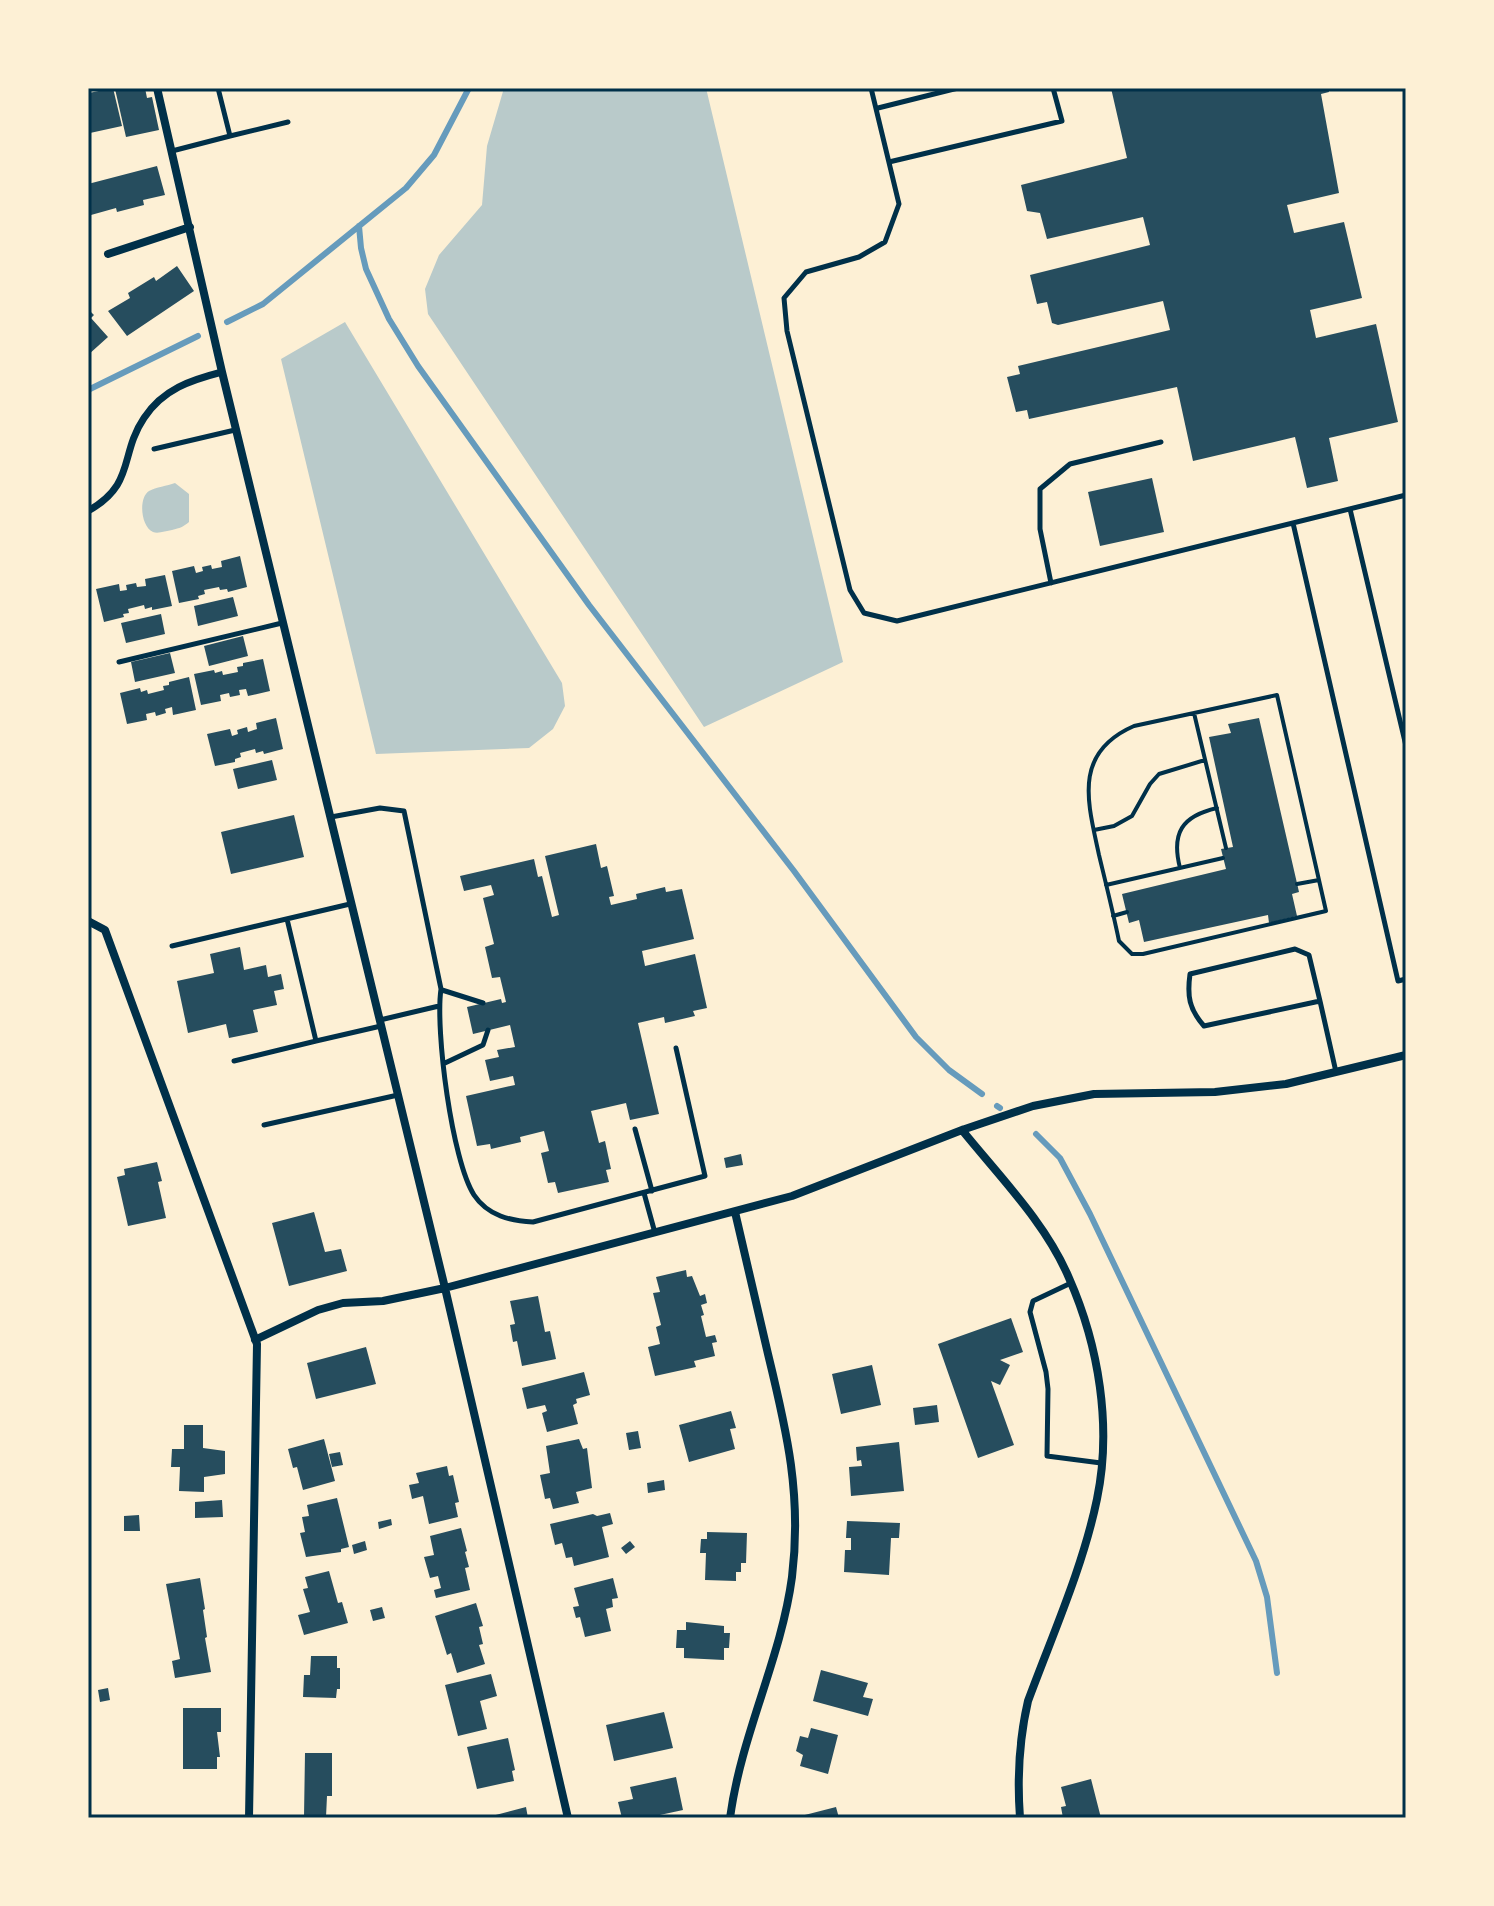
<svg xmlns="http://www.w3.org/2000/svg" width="1494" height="1906" viewBox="0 0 1494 1906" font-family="'DM Sans',sans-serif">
<rect width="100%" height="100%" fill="#fdf0d5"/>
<path fill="#b9caca" d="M504,88H706L843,662L704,727L428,314L425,289L439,255L482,205L487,146Z
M345,322L562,683L565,706L553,729L529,748L376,754L281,359Z
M175,483L189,494V522C183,527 180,528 172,530C166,531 158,534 153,532C141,527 138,498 149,491C156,487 167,486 175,483Z"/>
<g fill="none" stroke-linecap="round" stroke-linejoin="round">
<path stroke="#669bbc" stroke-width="6" d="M359,226L361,248L366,269L389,319L418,366L589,605L794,871L916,1037L949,1070L982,1094
M227,322L263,304L406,188L434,155L469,88
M88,390L198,336
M997,1106L1000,1108
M1036,1134L1060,1158L1090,1214L1256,1561L1267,1597L1277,1673"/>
</g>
<path fill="#264d5e" d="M113,88L122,126L90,133L89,93Z
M134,88L135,90L145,88L147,98L152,97L159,130L126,137L115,89Z
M1111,88H1328L1329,92L1321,94L1339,193L1287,205L1294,233L1344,222L1362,298L1310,310L1316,338L1376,324L1398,422L1329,438L1338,481L1307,488L1295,437L1193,461L1177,387L1029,419L1027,410L1016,412L1007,377L1020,374L1018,366L1170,330L1163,301L1058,325L1052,323L1047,302L1037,304L1030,275L1150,245L1143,217L1047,239L1040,213L1027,211L1021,185L1127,158Z
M157,166L165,195L143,200L144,205L117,212L116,208L91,215L88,184Z
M177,266L194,291L127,336L108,311L130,298L128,293L154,277L156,281Z
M88,309L94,315L91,318L108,337L88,355Z
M1152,478L1164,532L1100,546L1088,492Z
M240,556L247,587L228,592L227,589L220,590L219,587L204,590L205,594L198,596L199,599L179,603L172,571L194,566L196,573L203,571L202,567L211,565L212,569L222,567L221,561Z
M165,575L172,606L152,610V607L145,609L144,605L128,609L129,613L123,614L124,617L104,622L96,589L119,584L120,591L127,590L126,585L136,583L137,587L146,586L145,579Z
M233,597L238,616L198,626L194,606Z
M161,614L165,634L126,643L121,623Z
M243,636L248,656L209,666L204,646Z
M170,653L175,673L135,682L131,662Z
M263,659L270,691L248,696L246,689L239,690L240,695L230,697L229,693L220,695L221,701L201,705L194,674L214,670L215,673L222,671L223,675L238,672L237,667L243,666V663Z
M189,677L196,710L173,715L172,707L165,709L166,713L156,716L155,712L146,714L147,720L127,724L120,693L140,688L141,692L147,690L148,694L164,690L163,686L169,685V682Z
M276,718L283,749L264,754L263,751L256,753L255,749L240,753L241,757L235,759V762L215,766L207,734L230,729L232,736L238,734L237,730L247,727L248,732L257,729L256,723Z
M1259,718L1299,892L1292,894L1297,916L1269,923L1268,915L1144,942L1139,920L1129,923L1122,894L1226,869L1221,849L1233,847L1209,737L1231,733L1228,724Z
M272,760L277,780L238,789L233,769Z
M294,815L304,857L231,874L221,832Z
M596,844L601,868L607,866L614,896L609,897L611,905L637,899L636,894L665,887L666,892L682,889L694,939L642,951L645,966L695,954L707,1008L693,1011L695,1016L665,1023L664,1017L638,1023L659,1114L630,1120L626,1103L591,1111L599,1143L605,1141L611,1169L606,1170L609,1182L558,1193L555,1182L548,1183L541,1153L549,1151L544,1131L520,1137L521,1142L491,1149L490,1144L477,1146L466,1096L515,1085L513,1076L490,1081L485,1060L499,1057L497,1050L515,1047L510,1025L473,1034L467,1007L501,999L502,1003L506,1002L500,977L492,978L485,947L494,944L483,898L494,895L491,885L464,891L460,876L534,859L538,877L542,876L552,917L559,915L545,856Z
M240,947L244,970L266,965L268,977L281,974L284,989L274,991L277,1005L253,1010L258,1032L229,1038L226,1024L188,1033L177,981L214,973L210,954Z
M741,1154L743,1165L726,1168L724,1158Z
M157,1162L162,1181L158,1182L166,1218L128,1226L117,1177L125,1175L124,1169Z
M314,1212L325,1252L341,1249L347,1271L289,1286L272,1223Z
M686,1270L687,1277L692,1276L700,1296L705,1294L707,1303L701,1305L704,1315L701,1316L706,1337L715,1335L717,1342L712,1343L715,1356L694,1361L696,1367L655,1376L648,1347L660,1344L656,1327L661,1325L653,1293L660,1292L656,1277Z
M538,1296L545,1332L550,1331L556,1359L522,1366L517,1341L513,1342L510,1325L515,1324L510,1301Z
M1011,1318L1023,1352L1000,1360L1010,1365L1000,1385L991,1381L1014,1445L978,1458L938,1344Z
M366,1347L376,1384L316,1399L307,1363Z
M872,1365L881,1405L841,1414L832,1374Z
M584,1372L590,1395L576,1399L577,1403L573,1405L578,1424L547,1432L542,1413L547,1411L545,1405L527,1409L522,1388Z
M937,1405L939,1422L915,1425L913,1408Z
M731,1411L736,1428L730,1429L735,1449L689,1462L679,1425Z
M184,1425H203V1448L225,1451V1474L204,1477V1492L179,1491L180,1467H171L172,1449H184Z
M638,1431L641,1448L629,1450L626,1433Z
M324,1439L335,1481L303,1490L297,1467L293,1468L288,1449Z
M579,1439L583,1449L587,1448L592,1488L576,1492L579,1503L553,1509L550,1498L545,1499L540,1475L550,1473L546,1446Z
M899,1442L904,1491L851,1496L849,1467L862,1466L861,1460L857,1461L856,1447Z
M340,1452L343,1465L332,1467L329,1454Z
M447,1466L449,1476L453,1475L459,1502L455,1503L458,1517L429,1524L423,1496L412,1499L409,1485L419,1483L416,1473Z
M664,1480L665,1490L648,1493L647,1483Z
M337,1498L349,1547L341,1549V1552L306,1557L300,1533L305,1532L302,1517L309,1516L307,1505Z
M222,1500L223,1517L195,1518V1502Z
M610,1513L613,1524L602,1527L609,1557L574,1566L572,1557L566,1558L562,1543L555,1545L550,1524L593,1514L597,1516Z
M139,1515L140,1531H124V1516Z
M391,1519L392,1525L379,1529L378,1522Z
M847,1521L900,1523L899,1538H891L889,1575L844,1572L845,1550H851V1538H846Z
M461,1528L467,1551L465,1552L469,1567L465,1568L470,1590L436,1598L434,1590L441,1588L438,1576L430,1578L424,1557L434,1555L430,1536Z
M707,1532L747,1533L746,1563H741V1572H736V1581L705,1580L706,1553H700L701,1539H707Z
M365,1541L367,1550L354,1554L352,1545Z
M630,1541L635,1547L626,1554L621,1548Z
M329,1571L338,1603L342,1602L348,1623L304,1635L298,1615L310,1612L303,1589L308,1588L305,1577Z
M200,1578L205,1609L203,1610L207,1637L205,1638L211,1672L175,1678L172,1661L180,1659L166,1584Z
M613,1578L618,1598L612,1599L613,1607L606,1609L611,1631L585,1637L580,1617L576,1618L573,1607L579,1606L574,1588Z
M476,1603L483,1626L479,1627L483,1644L479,1645L485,1664L457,1673L451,1653L447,1655L435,1616Z
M382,1607L385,1618L373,1621L370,1610Z
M686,1622L724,1626V1633H730L729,1648H724V1660L684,1658V1648H676L677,1630H686Z
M311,1656H337V1668H340V1689H337L336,1698L303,1697L304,1675H310Z
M821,1670L868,1683L863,1697L873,1699L868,1716L813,1701Z
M491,1674L497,1696L480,1701L487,1729L458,1736L445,1685Z
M108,1688L110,1700L100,1702L98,1690Z
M183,1708H221V1732H217L220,1757H217V1769H183Z
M664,1712L673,1748L614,1761L606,1725Z
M811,1728L838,1735L828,1774L800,1766L803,1755L796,1751L800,1736L808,1738Z
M508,1738L515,1770L512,1771L514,1781L477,1789L467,1747Z
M305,1753H332V1796H327L326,1817H304Z
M676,1777L683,1810L646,1818H622L618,1802L633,1799L630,1787Z
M1091,1779L1101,1818H1063L1061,1807L1066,1806L1061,1787Z
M526,1807L528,1818H488V1817Z
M836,1807L839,1818H797V1817Z"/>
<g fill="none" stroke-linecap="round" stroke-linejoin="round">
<path stroke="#003049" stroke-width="4" d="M1277,695L1326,911L1143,954H1132L1119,941C1113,912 1106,884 1099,855C1088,803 1072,753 1134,726Z
M1194,713L1226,848
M1094,830L1114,826L1132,816L1150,784L1159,774L1205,760
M1180,868C1171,833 1182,816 1217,808
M1297,884L1319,880
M1106,885L1223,858
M1113,916L1127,912"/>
<path stroke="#003049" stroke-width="5" d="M871,88L899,204L885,242L859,257L806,272L784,298L787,331L850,590L864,613L897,621L1406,495
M878,108L958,88
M230,136L288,122
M172,151L230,136L218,88
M889,162L1062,121L1053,88
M154,449L235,430
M1350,509L1406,746
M1293,523L1398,981L1406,979
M1051,583L1040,529V489L1070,464L1161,442
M119,662L282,623
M331,817L380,808L404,811L441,989C435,1030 452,1161 474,1195C488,1216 511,1221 533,1222L705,1176L676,1048
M287,919L316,1041L381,1026
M172,946L350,904
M1295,949L1309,955L1320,1001L1204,1026C1189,1009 1187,996 1190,974Z
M442,990L483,1003
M1320,1001L1336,1072
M380,1020L439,1006
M234,1061L316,1041
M445,1063L483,1045L488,1030
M264,1125L398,1095
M635,1129L652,1191
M644,1193L655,1233
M1071,1283L1033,1301L1030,1312L1046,1372L1048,1389L1047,1456L1101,1463"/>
<path stroke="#003049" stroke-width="7" d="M88,511C136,484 119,455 144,418C163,389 191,380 222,372"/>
<path stroke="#003049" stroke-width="8" d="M157,88L222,372L445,1288L568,1818
M108,254L190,227
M88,921L105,930L257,1344L249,1818
M962,1130C999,1176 1046,1223 1069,1278C1099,1346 1112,1427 1097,1499C1083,1567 1052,1636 1028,1701C1019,1740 1017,1778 1020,1818
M255,1340L318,1310L343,1303L383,1301L445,1288L792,1196L962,1130L1033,1106L1094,1094L1215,1092L1286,1084L1406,1055
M730,1818C741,1735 781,1659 792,1577C802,1496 787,1432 768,1354C757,1307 746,1260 735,1212"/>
</g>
<rect width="1494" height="1906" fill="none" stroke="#fdf0d5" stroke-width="180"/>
<rect x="90" y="90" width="1314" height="1726" fill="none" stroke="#003049" stroke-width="3"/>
</svg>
